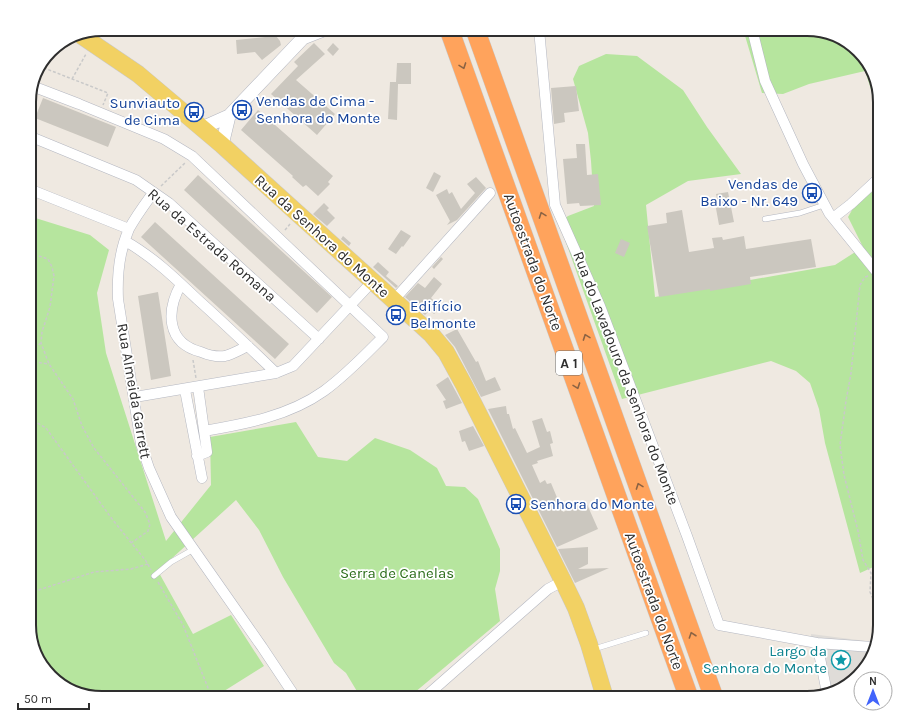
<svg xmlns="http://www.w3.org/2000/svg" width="909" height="727" viewBox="0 0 909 727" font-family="Karla,sans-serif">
<rect width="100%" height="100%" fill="#efe9e1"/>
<path fill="#b6e59e" d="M743,29H808L855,47L873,70L880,102V117L865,71L809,84L783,94L762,93Z
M606,54L637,56L683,90L707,127L741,174L688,181L646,205L655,297L835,265L863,247L848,217L859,198L880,188V564L860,573L825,443L819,409L810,383L796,371L771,361L622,399L559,223L568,216L594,206L591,161L588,133L573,79L579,66Z
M29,216L90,235L109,250L97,293L106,353L166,541L211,485L210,437L296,422L318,457L347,461L375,438L410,450L437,468L446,486L465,487L478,499L500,549V571L495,589L500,621L408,698H361L346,673L334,663L283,577L259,530L236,500L158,571L193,634L231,615L264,666L213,698H101L54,680L36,657L29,630Z"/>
<path fill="#dfdcd8" d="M811,634L874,642L862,673L839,691L824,694L812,647Z"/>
<path fill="#cbc7bf" d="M272,31L280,41L281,45L262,60L255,52L237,54L236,40L265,37Z
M314,43L325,54L296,80L335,114L317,135L271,94L298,66L294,62Z
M333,43L339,49L333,56L327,50Z
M397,63H411V84H398L397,120L388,119L390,82H396Z
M576,86L579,111L564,113L565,122L554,124L551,88Z
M43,98L116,127L108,147L35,118Z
M258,110L333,176L328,182L330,184L318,196L306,185L303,187L292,177L293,176L241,130Z
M576,144H585L587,175L598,174L601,205L580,206L579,203L567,204L563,159L577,158Z
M434,172L441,176L433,192L426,188Z
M198,175L332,297L317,313L184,190Z
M476,177L486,188L457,220L447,225L450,221L436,195L447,189L449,194L452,192L461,209L475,193L467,184Z
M728,192L734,222L719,225L715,203H718L716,194Z
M324,203L329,208L327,210L335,218L327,226L313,214Z
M682,210L689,252L714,248L712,238L722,237L723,240L744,236L746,249L811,239L816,267L750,277L751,284L710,291V289L659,297L647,226L667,223L666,213Z
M155,222L289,344L275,359L141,237Z
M401,230L411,236L403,247L402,246L396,254L388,249Z
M343,236L351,243L349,246L341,239Z
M621,239L630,243L624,257L615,253Z
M441,257L443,259L434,269L432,267Z
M378,262L389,272L386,276L398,286L396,288L373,267Z
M434,277L442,284L431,298L441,307L434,314L430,310L425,315L405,297L418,283L425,288Z
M158,292L171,376L151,380L138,296Z
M457,329L476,362L478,361L486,381L495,377L501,390L481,397L455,347L445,335Z
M448,377L462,403L446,409L443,401L446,400L436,385Z
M506,406L507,414H509L513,429L515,428L527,453L540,447L532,421L542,418L547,432L550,431L553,443L550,444L553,456L537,461L538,463L532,465L540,483L545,480L547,484L551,483L563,512L586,502L598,529L557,547L488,409Z
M473,426L484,446L469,451L465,441L462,442L459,431Z
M588,547V564L578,569L609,568L575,583L558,549Z"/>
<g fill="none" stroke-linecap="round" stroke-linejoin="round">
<g stroke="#b4b7c1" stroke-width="6">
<path id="service" d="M765,219L800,213L824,205
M154,576L171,562L194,549
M594,649L646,633"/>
</g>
<g stroke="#b4b7c1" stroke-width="11">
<path id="minor" d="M539,29L555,205L600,306L687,536L719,625L817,643L872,647
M752,29L765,81L803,164L829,213L880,276
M32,86L79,104L164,139L192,156L383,337C364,356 346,375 324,391C289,416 245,424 204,431
M29,136L136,180L169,203L319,339
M29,189L129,229
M153,193C145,204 136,216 129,229C119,251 117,275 118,299L141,444L149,468L171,517L262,647L296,698
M833,218L851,204L880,177
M125,241C152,256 175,278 197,299C224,323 250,348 276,373
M181,284C166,311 166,343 201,352C208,355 217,357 225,356C233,354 241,349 248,346
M393,301L490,193
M185,390L202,478
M135,397L276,373L293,366L372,282
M197,456L207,452L198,387
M817,643L827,693
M424,698L548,589L563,581"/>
</g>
<g stroke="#b4b7c1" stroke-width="14">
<path id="tertiary" d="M202,128L229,116L303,38L326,29
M222,145L229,116"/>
</g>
<g stroke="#c9c9c9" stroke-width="18">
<path id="primary" d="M82,36L138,74L222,145L431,334L446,352L464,385L563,581L576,608L589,644L605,698"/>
</g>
<g stroke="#c9c9c9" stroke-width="20">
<path id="motorway" d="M449,29L689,698
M475,29L714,698"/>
</g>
<path stroke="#c9c9c9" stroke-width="1.5" stroke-dasharray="3 2" stroke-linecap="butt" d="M39,66L108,93L103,105
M35,74L37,69
M72,79L86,54
M161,186L186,162
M285,230L290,224
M29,255H36L48,259L52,267L54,276L50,307L42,332L41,343L49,364L73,399L82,426L94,448L145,512L150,524L148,531L131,543
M868,276L865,277L860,285L851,373L846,401L840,445L844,475L858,531L863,560L871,573L870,592L880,616
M193,360L196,378
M29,361L31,351L41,343
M29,361L49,364
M29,418L46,428L112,519L146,561L151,570
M158,582L183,625L212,698
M29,593L94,572L131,569L148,564"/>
<use href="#service" stroke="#fff" stroke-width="5"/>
<use href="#minor" stroke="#fff" stroke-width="10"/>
<use href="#tertiary" stroke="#fff" stroke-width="13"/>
<use href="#primary" stroke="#f2d163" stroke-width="17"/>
<use href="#motorway" stroke="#ffa35c" stroke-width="19"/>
</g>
<defs><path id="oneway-chevron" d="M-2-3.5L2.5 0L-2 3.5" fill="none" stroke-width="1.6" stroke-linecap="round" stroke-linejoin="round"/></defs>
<g stroke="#8c6343">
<use href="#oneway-chevron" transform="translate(463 66) rotate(70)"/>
<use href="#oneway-chevron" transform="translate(542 215) rotate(-110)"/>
<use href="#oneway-chevron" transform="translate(586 337) rotate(-110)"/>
<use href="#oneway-chevron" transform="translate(577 386) rotate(70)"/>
<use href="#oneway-chevron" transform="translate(639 486) rotate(-110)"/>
<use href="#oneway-chevron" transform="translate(692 635) rotate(-109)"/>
</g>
<defs>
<g id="bus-ring" transform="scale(1)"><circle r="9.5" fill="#fff" stroke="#1a4fb4" stroke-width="1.5"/><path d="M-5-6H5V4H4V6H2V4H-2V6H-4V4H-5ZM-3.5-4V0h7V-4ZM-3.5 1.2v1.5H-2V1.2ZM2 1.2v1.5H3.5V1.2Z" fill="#1a4fb4"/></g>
<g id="sight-ring" transform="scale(1)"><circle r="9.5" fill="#fff" stroke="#0f9aa8" stroke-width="1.5"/><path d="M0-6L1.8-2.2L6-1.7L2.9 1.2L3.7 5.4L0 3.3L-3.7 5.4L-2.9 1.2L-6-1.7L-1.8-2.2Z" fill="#0f9aa8"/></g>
</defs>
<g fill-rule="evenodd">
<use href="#bus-ring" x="242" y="110"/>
<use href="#bus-ring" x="194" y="112"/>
<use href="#bus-ring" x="812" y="193"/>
<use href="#bus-ring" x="396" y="315"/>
<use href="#bus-ring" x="516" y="504"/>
<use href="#sight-ring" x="841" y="660"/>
</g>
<g text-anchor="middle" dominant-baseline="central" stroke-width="3.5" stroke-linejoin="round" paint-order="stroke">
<rect fill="#fff" stroke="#6d6d6d" stroke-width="1" x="556" y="351" width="26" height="24" rx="3"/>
<g font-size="14" font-weight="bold" fill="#2e2e2e">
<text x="569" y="363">A 1</text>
</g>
<g font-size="15" fill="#164399" stroke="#fff" text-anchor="start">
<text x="256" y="101">Vendas de Cima -<tspan x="256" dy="17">Senhora do Monte</tspan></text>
<text x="180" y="103" text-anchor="end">Sunviauto<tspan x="180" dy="17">de Cima</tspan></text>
<text x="798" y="184" text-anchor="end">Vendas de<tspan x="798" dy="17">Baixo - Nr. 649</tspan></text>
<text x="410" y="306">Edifício<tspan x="410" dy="17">Belmonte</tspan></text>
<text x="530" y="504">Senhora do Monte</text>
</g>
<g font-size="15" fill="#2e2e2e" stroke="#fff">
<text transform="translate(322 236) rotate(42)">Rua da Senhora do Monte</text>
<text transform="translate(212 245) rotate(41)">Rua da Estrada Romana</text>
<text transform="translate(533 262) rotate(70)">Autoestrada do Norte</text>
<text transform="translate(626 378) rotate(69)">Rua do Lavadouro da Senhora do Monte</text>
<text transform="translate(134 391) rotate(80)">Rua Almeida Garrett</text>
<text transform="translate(654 601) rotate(70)">Autoestrada do Norte</text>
</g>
<g font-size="15" fill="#2c6e1b" stroke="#fff">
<text x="397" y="573">Serra de Canelas</text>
</g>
<g font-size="15" fill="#0d838f" stroke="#fff" text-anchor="end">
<text x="827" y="651">Largo da<tspan x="827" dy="17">Senhora do Monte</tspan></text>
</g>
</g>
<path d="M0 0H909V727H0ZM102 36H807A66 66 0 0 1 873 102V625A66 66 0 0 1 807 691H102A66 66 0 0 1 36 625V102A66 66 0 0 1 102 36Z" fill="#fff" fill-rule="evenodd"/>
<path fill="none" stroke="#2e2e2e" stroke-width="2" d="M102 36H807A66 66 0 0 1 873 102V625A66 66 0 0 1 807 691H102A66 66 0 0 1 36 625V102A66 66 0 0 1 102 36Z"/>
<g transform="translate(873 691)"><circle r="19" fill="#ffffff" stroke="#ababab"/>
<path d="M0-3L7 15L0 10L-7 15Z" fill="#4264fb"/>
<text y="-6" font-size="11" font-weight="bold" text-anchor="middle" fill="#2e2e2e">N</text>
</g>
<path d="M18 703v6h71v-6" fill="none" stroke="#2e2e2e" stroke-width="2"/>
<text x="24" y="703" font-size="12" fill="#2e2e2e" stroke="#ffffff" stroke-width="3" paint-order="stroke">50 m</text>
</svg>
